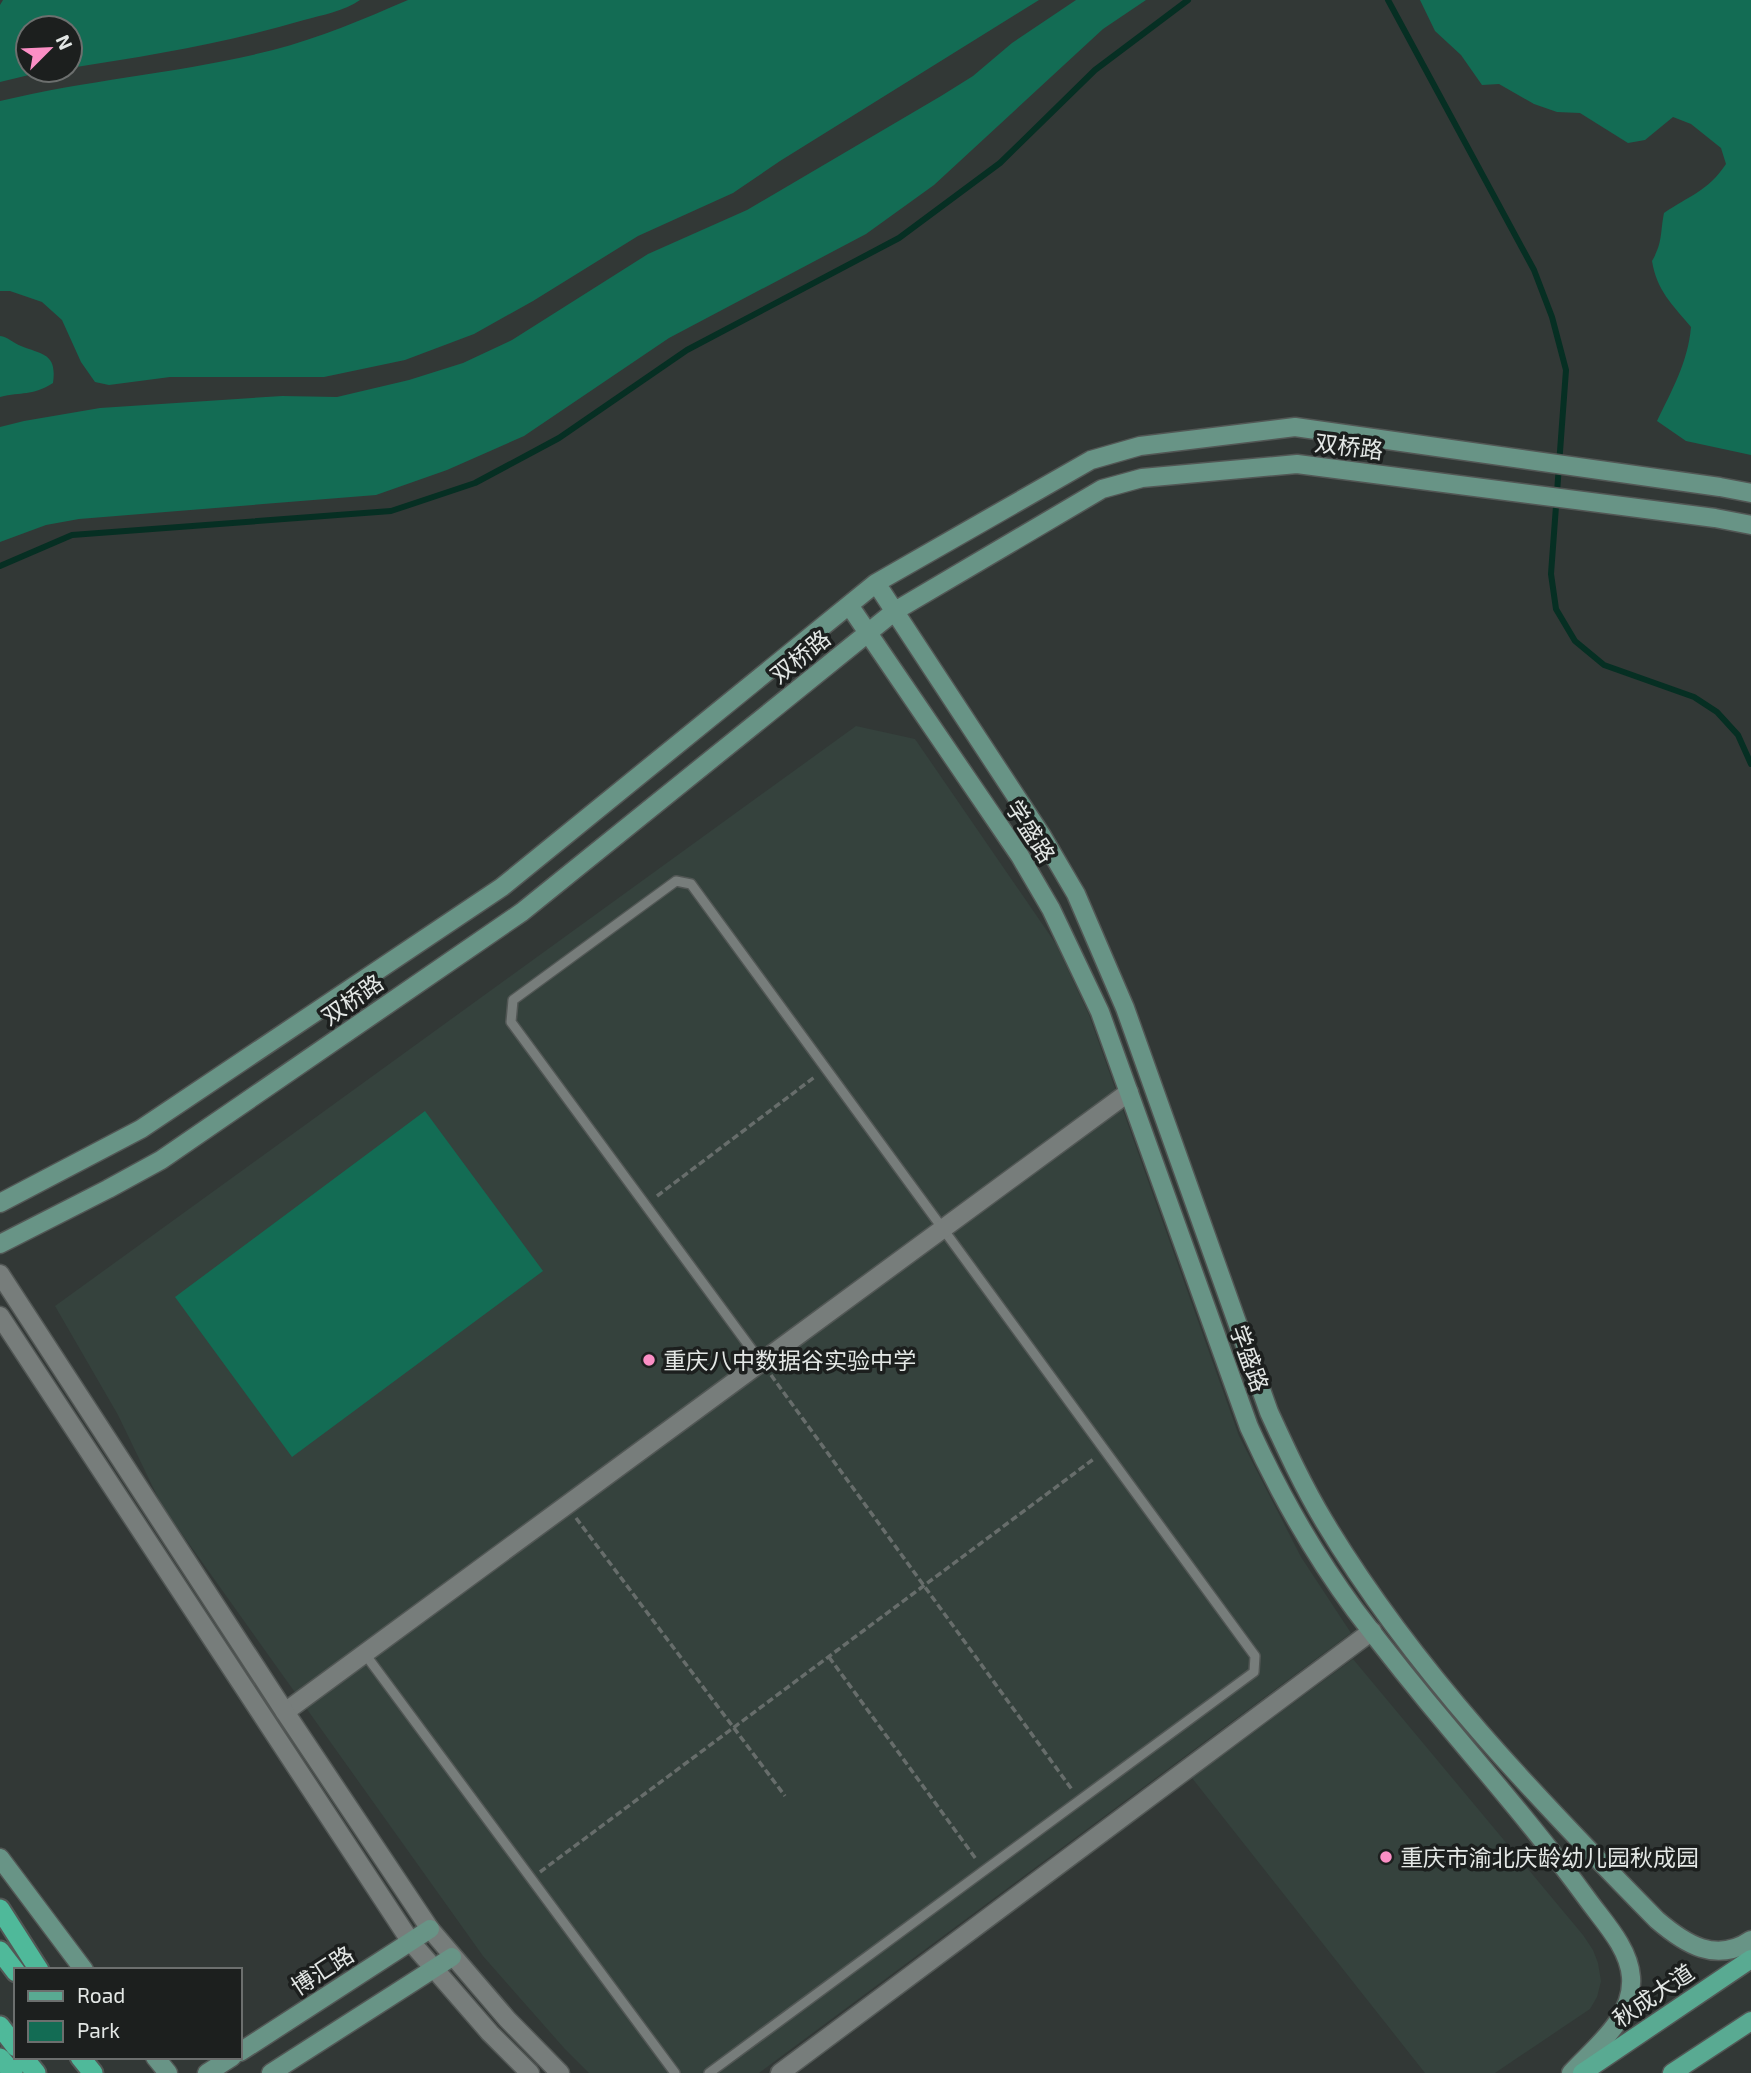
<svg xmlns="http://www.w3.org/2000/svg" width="1751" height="2073" viewBox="0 0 1751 2073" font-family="'Exo 2','Noto Sans SC',sans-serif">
<rect width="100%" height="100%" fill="#323836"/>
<path fill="#35423d" d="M856,726L915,739L1056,944L1089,1015L1239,1436L1301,1557L1351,1633L759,2073H589L564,2048L483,1956L162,1506L118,1415L55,1306Z
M1353,1659L1583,1935L1593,1950L1598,1963L1601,1981L1597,1997L1590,2009L1495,2073H1425L1192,1778Z"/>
<path fill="#136c54" d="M3,0H360C345,11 322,15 304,20C227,43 149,56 70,68V28H28V70H58L29,75L0,82V5Z
M408,0H1039L780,161L733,193L638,236L533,301L474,334L405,360L324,377H170L109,385L95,382L81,362L62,320L42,302L10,291H0V101C90,79 183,73 273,50C319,38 364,19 408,0Z
M1076,0H1146L1103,29L934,185L866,234L669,338L524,436L447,470L376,495L79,519L46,525L0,542V427L24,421L100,408L282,396L337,397L409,380L463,363L512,340L648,254L747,210L941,96L973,76L1012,43Z
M1420,0H1751V455L1686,441L1657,421C1672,390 1688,362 1691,327C1672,304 1657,291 1652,261C1663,242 1660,233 1664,213C1690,195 1707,192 1726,164L1721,148L1691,124L1673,117L1645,140L1628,143L1580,113L1557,112L1534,104L1499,84L1482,85L1461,55L1435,31Z
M0,336C8,337 13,343 21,346C44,355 57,354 53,383C30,397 23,391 0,397Z
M425,1111L543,1271L292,1457L175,1297Z"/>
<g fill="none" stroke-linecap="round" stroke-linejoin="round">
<path stroke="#062f23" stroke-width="6" d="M1388,0L1534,270L1552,317L1566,370L1551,574L1556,609L1575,641L1604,665L1694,697L1717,712L1738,735L1751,764
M0,566L72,535L391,511L475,483L559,438L687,350L899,238L1000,163L1095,70L1188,0"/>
<g stroke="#525755" stroke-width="12">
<path id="service" d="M365,1654L675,2073
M709,2073L1254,1672L1255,1656L691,884L676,881L513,1000L511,1022L761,1362"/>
</g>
<g stroke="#525755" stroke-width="21">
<path id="minor" d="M285,1712L1129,1092
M780,2073L1372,1631"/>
</g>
<g stroke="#525755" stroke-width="21">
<path id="tertiary" d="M0,1274L285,1712L430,1929L507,2019L560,2073
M0,1316L411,1942L490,2033L530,2073"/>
</g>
<g stroke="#525755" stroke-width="21">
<path id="secondary" d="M876,583L1042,836L1076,894L1125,1008L1269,1412C1286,1449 1303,1486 1324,1521C1414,1671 1536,1797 1657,1920C1685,1944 1716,1964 1751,1940
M849,605L1020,856L1051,909L1100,1012L1249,1427C1278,1491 1313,1553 1355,1610C1386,1651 1418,1691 1451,1730C1498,1786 1545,1841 1588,1900C1604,1922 1629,1948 1631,1977C1634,2018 1596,2046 1571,2073
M0,1203L141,1129L502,887L876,583L1091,460L1140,446L1295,427L1720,487L1751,493
M0,1244L108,1189L161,1160L522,912L895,611L1102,489L1142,478L1297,464L1715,518L1751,525
M0,1858L84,1970
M240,2052L430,1929
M155,2057L168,2073
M207,2073L232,2057
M271,2073L452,1957"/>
</g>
<g stroke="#525755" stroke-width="21">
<path id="primary" d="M1582,2073L1751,1959
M1672,2073L1751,2021"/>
</g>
<g stroke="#525755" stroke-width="23">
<path id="trunk" d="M0,1909L39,1970
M0,1951L16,1972
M0,2026L16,2047
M23,2057L36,2073
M80,2057L93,2073
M0,2058L13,2073"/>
</g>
<path stroke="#676d6b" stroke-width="3.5" stroke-dasharray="7 3.5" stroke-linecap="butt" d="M657,1196L816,1076
M771,1375L1073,1791
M576,1518L785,1796
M829,1657L976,1859
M540,1872L1095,1458"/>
<use href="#service" stroke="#777d7b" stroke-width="9"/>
<use href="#minor" stroke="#777d7b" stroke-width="18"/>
<use href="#tertiary" stroke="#777d7b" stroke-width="18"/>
<use href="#secondary" stroke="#689486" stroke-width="18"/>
<use href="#primary" stroke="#59aa92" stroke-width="18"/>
<use href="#trunk" stroke="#4fb99a" stroke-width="19"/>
</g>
<g fill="#fb8fc5" stroke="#1c1f1e" stroke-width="2.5">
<circle cx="649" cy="1360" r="7"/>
<circle cx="1386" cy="1857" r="7"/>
</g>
<g text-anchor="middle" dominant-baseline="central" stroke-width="7" stroke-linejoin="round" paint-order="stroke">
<g font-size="23" fill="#e3e7e5" stroke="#1c1f1e">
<text transform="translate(1349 446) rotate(7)">双桥路</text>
<text transform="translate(800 656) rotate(-39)">双桥路</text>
<text transform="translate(1031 831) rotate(57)">学盛路</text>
<text transform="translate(352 999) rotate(-35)">双桥路</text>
<text transform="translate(1250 1358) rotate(70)">学盛路</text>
<text transform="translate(322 1970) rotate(-33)">博汇路</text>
<text transform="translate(1653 1995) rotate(-34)">秋成大道</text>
</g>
<g font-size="23" fill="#e3e7e5" stroke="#1c1f1e" text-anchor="start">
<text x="663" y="1360">重庆八中数据谷实验中学</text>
<text x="1400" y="1857">重庆市渝北庆龄幼儿园秋成园</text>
</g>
</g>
<rect x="14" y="1968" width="228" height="91" fill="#1c1f1e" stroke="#6c6f6e" stroke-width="2"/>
<rect x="28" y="1991" width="35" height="10" fill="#59aa92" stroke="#6c6f6e" stroke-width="2"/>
<text x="77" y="2003" font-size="21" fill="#e3e7e5">Road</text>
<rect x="28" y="2021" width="35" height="21" fill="#136c54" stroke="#6c6f6e" stroke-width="2"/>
<text x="77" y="2038" font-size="21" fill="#e3e7e5">Park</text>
<g transform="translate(49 49) rotate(66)"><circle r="33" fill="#1c1f1e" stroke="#6c6f6e" stroke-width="2"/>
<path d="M0-5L12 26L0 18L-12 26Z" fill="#fb8fc5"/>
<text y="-10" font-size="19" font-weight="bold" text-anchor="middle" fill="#e3e7e5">N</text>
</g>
</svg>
